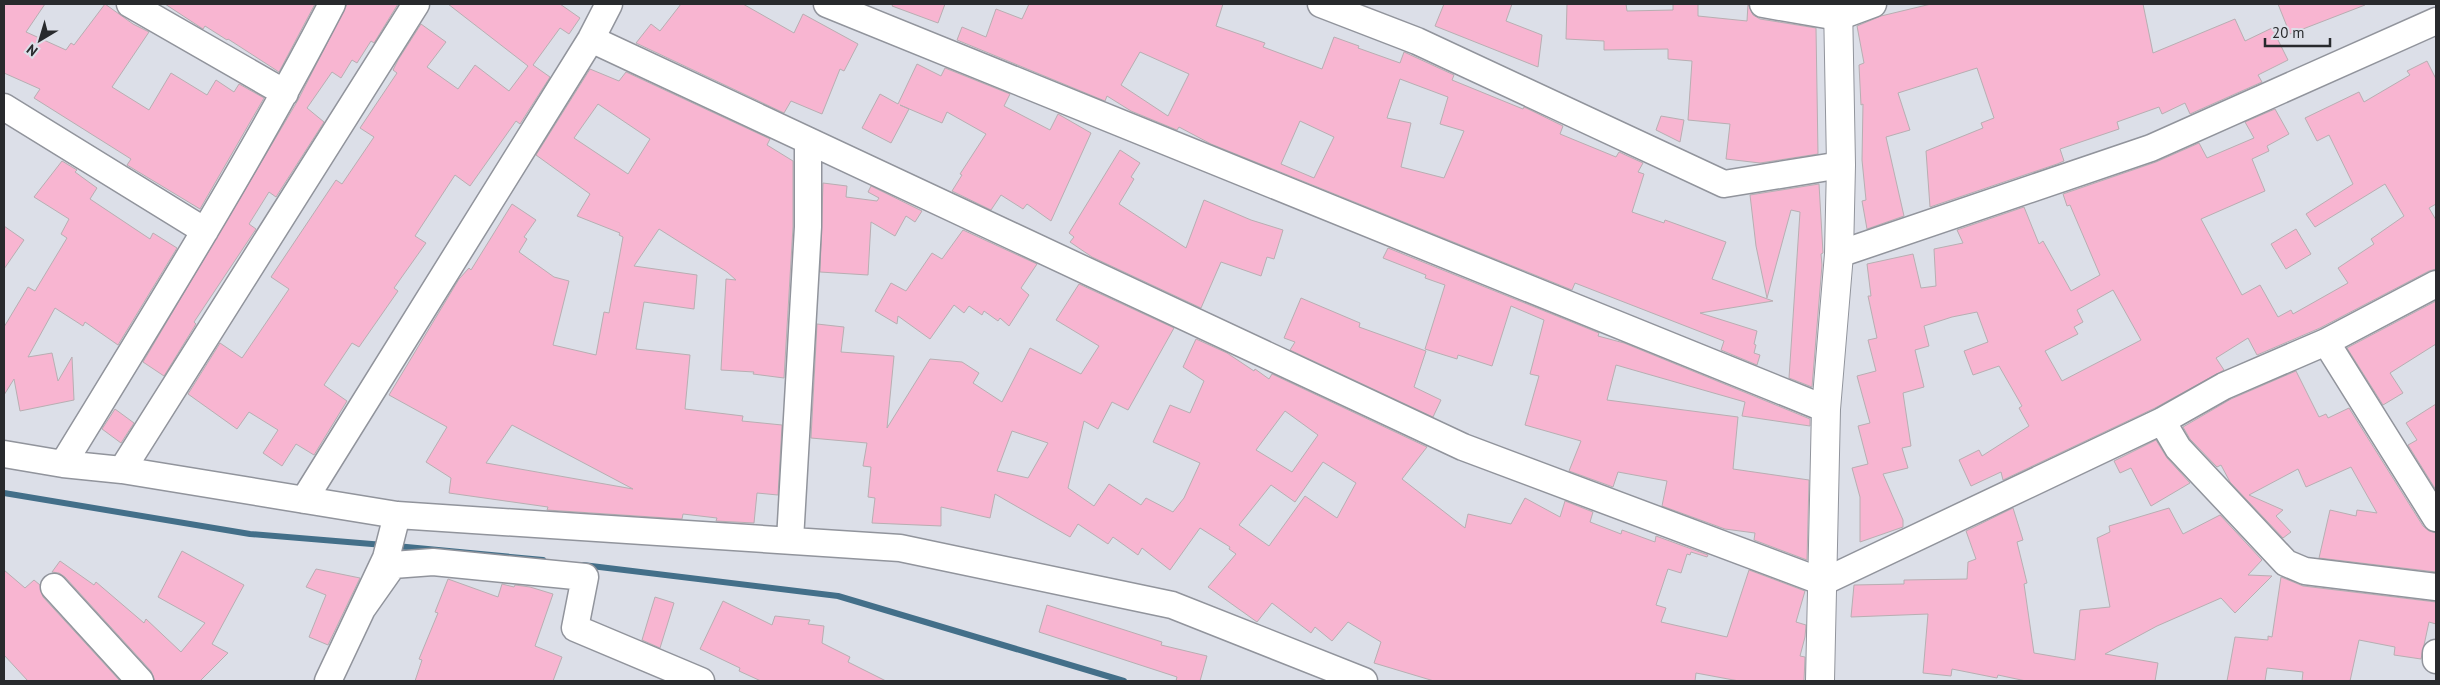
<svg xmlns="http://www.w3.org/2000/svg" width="2440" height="685" viewBox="0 0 2440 685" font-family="'PT Sans',sans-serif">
<rect width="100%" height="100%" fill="#dcdfe8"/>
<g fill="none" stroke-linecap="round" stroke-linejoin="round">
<path stroke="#436f89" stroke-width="6" d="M4,493L250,534L384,545
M396,546L543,560
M583,565L838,596L1124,681"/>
</g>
<path fill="#f8b5d1" stroke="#b8aeb2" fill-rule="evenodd" d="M4,4H45L26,32L66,50L71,43L74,45L105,4L133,24L149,32L112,87L149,110L171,73L207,95L216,80L234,92L239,84L264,98L200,209L127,165L131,159L34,98L40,89L4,73Z
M165,4H315L279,72L228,39L227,40L205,26L203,29Z
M347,4H398L374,43L371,41L357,63L352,60L341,78L332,72L307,108L324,122L276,197L269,192L249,224L256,229L194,322L196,324L164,376L143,362L298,100Z
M448,4H560L580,18L569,34L560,28L533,65L550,77L520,124L516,121L470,186L455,175L415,236L426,243L394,288L398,291L359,347L352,343L324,385L347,401L314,455L296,444L282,466L263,453L278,430L249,412L237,429L188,394L220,343L242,358L289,289L271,277L336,180L342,184L374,137L360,128L397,73L393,70L398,60L421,24L446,42L427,67L458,89L475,65L509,91L528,66Z
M681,4H743L794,33L803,14L858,44L844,71L840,69L822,114L791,101L784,113L636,43L651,24L660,31Z
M893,4H945L938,23L892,6Z
M1029,4H1223L1216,26L1265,43L1263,47L1322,69L1334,37L1359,46L1358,48L1400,63L1404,52L1454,75L1452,80L1523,109L1524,107L1563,126L1560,134L1616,157L1619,152L1643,163L1638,172L1644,174L1632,212L1664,223L1665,220L1726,242L1712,279L1773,301L1700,313L1757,331L1754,344L1756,345L1754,353L1760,355L1757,365L1721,350L1724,341L1575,283L1572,290L1211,144L1179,127L1177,130L1131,111L1107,96L1105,101L957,40L962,27L986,37L996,9L1022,19ZM1140,52L1189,74L1168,116L1121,85ZM1400,79L1448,97L1440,124L1464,131L1444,178L1401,167L1411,123L1387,118ZM1300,121L1334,137L1314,178L1281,164Z
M1444,4H1512L1506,21L1542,35L1538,67L1435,26Z
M1567,4H1626L1627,11L1673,10V4H1698V16L1747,21L1748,4L1753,15L1760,19L1816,28L1818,154L1760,163L1726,159L1730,124L1688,120L1692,61L1668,59V49L1604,50V41L1566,39Z
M1931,4H2143L2153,53L2235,19L2245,41L2272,28L2288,60L2258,75L2262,82L2190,114L2185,103L2162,114L2159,107L2117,122L2119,129L2060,149L2064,161L2057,164L1930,207L1926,151L1983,128L1981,123L1994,118L1977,68L1898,93L1910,130L1886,137L1904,216L1867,229L1862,201L1866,200L1862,160L1863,104L1861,105L1859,65L1864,63L1857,26L1881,16Z
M2278,4H2365V5L2290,34Z
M2427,61L2436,79V204L2429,208L2436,220V269L2429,271L2320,328L2257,355L2248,338L2216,358L2224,370L2155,408L2003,480L2001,472L1971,486L1959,460L1979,450L1982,456L2029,426L2019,408L2022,406L1999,366L1973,375L1964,351L1988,342L1977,312L1952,317L1924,326L1929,346L1915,350L1924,387L1903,393L1911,446L1902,448L1908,468L1883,474L1903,520V527L1860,542V497L1852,468L1868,464L1858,426L1870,423L1857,376L1876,371L1868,340L1877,338L1868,296H1871L1867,264L1913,254L1921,288L1936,286L1934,249L1963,243L1957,230L2024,207L2039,244L2043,241L2071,291L2100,275L2070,205L2067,206L2063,194L2156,162L2199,143L2207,158L2254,138L2245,122L2275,109L2289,134L2267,146L2269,151L2252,159L2265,191L2201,219L2242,295L2260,285L2278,317L2291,310L2293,314L2348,283L2338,268L2374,244L2371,239L2404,216L2385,184L2315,227L2306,214L2353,184L2329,135L2317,141L2305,118L2359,92L2364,102L2410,75L2407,71ZM2113,290L2141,340L2062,381L2045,351L2078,334L2074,327L2083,322L2077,310Z
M917,64L941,76L945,68L1010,94L1004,106L1050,130L1058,114L1091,133L1051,221L1027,204L1023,209L1001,195L991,210L952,191L962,175L960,174L986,134L947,112L942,123L900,105L909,109L891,143L862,128L880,94L898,104Z
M590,69L619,81L626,72L770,139L767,145L793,161V227L784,378L753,374L754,372L721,370L726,279L736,280L727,272L659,229L634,266L697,275L694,309L644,302L636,349L690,355L685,409L743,416L742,421L782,425L778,495L757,493L754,523L716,521L717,518L683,514L682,519L547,510L548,507L449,493L451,478L426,462L447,427L389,395L459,279L469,268L471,270L512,204L536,220L524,237L527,239L519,252L554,277L569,281L553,345L596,355L604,312L609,313L623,237L619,235L620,233L577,216L590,194L536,155ZM598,104L650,139L628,174L574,138ZM512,425L633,489L486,463Z
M1661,116L1684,120L1680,142L1656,130Z
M1120,150L1140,163L1131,177L1134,179L1119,204L1186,248L1204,200L1251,220L1283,230L1274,259L1267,257L1261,276L1221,262L1201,308L1092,257L1070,242L1074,237L1069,233Z
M62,161L77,170L75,172L97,188L90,199L150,239L153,233L177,248L118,345L85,322L83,326L55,308L28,357L52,353L58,381L72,357L74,400L20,411L14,379L4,395V327L28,287L35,291L67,238L61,234L69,219L34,197Z
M823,183L847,186L846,197L877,201L879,198L868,192L871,186L922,211L915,222L906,216L895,236L871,222L868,275L820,272Z
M1819,184L1823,253L1821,254L1822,265L1812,387L1789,378L1800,212L1791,210L1767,298L1756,246L1750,195Z
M4,226L24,240L4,269Z
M2296,229L2311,254L2286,269L2271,244Z
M963,230L1037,264L1021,288L1029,295L1009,326L1000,318L998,321L984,311L982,315L969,306L964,313L954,305L930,339L898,316L897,324L875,311L891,283L906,291L932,253L942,259Z
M1388,248L1599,333L1598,336L1624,343L1810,419V426L1742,416L1745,402L1616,365L1607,400L1738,417L1733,469L1809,480L1807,560L1754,540L1755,533L1725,529L1662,506L1667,481L1618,472L1613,487L1569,471L1581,441L1525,425L1539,376L1530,374L1544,320L1511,306L1492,366L1458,355L1457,359L1425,349L1445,285L1425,278L1426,275L1383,258Z
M1079,284L1174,328L1128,410L1112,402L1098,429L1084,421L1068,488L1094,506L1109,484L1141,505L1146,498L1173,512L1184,498L1200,463L1153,442L1170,405L1190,413L1204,381L1183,367L1196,339L1227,353L1254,371L1255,369L1269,379L1272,374L1427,447L1402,479L1465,528L1468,514L1511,524L1525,498L1560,517L1565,501L1593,512L1590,522L1621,534L1622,530L1655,542L1656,536L1708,555L1707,557L1691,552L1690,555L1687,554L1681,573L1668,569L1656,605L1666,608L1661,622L1727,637L1749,570L1805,591L1796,622L1806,625L1805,637L1800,656L1805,657L1804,681H1739L1696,673L1695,681H1434L1374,663L1381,642L1348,622L1332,641L1315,627L1311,633L1272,603L1257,622L1208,587L1236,554L1229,549L1230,547L1200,528L1170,570L1142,548L1138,555L1113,537L1108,544L1078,524L1070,537L995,494L990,518L941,507V526L872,523L875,498L868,497L871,467L863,466L867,443L811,438L817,324L844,327L841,352L894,356L887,428L930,359L962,362L979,373L973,383L1002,402L1030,348L1081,374L1099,346L1056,320ZM1285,411L1318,435L1292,472L1256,450ZM1012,431L1048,443L1028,478L997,471ZM1323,462L1356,483L1337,518L1305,496L1269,546L1239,525L1271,485L1295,502Z
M1301,298L1360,323L1359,327L1426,351L1414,387L1441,400L1433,417L1290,350L1295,342L1284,338Z
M2436,301V344L2390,373L2403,393L2383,405L2347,348Z
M2296,371L2319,417L2326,414L2328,418L2349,408L2423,526L2429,531L2436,533V572L2319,558L2330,510L2356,516L2357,510L2377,513L2351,467L2306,487L2298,469L2249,495L2283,510L2276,516L2291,532L2283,538L2230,482L2221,465L2217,467L2190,439L2183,427L2231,399Z
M2436,404V490L2408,445L2417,440L2406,423Z
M115,409L134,423L121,443L102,429Z
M2156,440L2167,458L2190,483L2151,506L2131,468L2120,473L2114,461Z
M2013,508L2023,540L2017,542L2027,583L2024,584L2034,653L2075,660L2080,610L2110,607L2097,538L2110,532L2109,526L2169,508L2183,534L2220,515L2262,560L2248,575L2272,576L2235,613L2221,598L2157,626L2105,654L2158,663L2155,681H2026L1998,675L1997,678L1952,669L1951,676L1923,673L1928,614L1851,617L1854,585L1904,584V580L1967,579L1968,562L1976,559L1966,531Z
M182,551L244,585L212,644L228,653L200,681H155L151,671L65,577L59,573L52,572L60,561L94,585L96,582L144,623L146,619L181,652L205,623L158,597Z
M316,569L360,578L328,645L309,637L326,595L306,587Z
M4,570L25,588L34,580L40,585L43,597L120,681H28L4,655Z
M2281,577L2303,586L2436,602V624L2429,622L2421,659L2394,655L2395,647L2359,640L2350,681H2302L2303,672L2267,668L2265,681H2227L2235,637L2268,640V636L2272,637Z
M448,579L498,597L502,584L514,587L515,585L530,587L553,594L535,646L562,657L553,681H415L422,660L419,659L438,613L435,612Z
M655,597L674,603L660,648L642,640Z
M723,601L772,625L775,616L810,620L808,624L824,626L822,643L850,657L848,662L886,681H761L739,671L740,668L700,649Z
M1047,605L1162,642L1161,645L1207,656L1200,681H1176L1177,677L1039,632Z"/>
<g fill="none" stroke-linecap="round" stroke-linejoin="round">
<g stroke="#91949c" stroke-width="29">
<path id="minor" d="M130,4L285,93
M827,4L1826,409
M1321,4L1417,41L1724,184L1841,165
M1763,4L1838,17L1873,4
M591,39L1463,447L1823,582L2162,421L2224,386L2326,342L2436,284
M4,107L205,231
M1839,254L2151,148L2436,21
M2326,342L2436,518
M2162,421L2178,448L2286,563L2305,571L2436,587
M4,454L63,464L122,470L397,515L900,548L1172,605L1364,681
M63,464C156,312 250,162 332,4
M122,470L416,4
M304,500L591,39L609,4
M790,540L808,227V141
M54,587L140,681
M362,609L393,565L433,562L585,577L575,628L701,681
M2436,653V660
M328,681L386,558L397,515"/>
</g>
<g stroke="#91949c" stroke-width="30">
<path id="tertiary" d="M1820,681L1826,409L1839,254L1841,165L1838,4"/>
</g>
<use href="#minor" stroke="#fff" stroke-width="26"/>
<use href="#tertiary" stroke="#fff" stroke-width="28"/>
</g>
<rect width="2440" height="685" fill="none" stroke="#282a2d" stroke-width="10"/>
<g transform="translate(40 40) rotate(218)" stroke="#dcdfe8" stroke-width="4" paint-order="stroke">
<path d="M0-4L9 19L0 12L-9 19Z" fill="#282a2d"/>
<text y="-8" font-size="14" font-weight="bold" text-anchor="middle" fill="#282a2d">N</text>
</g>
<path d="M2265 38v8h65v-8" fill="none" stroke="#282a2d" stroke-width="2.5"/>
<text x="2272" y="38" font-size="15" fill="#282a2d" stroke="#dcdfe8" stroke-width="4" paint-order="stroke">20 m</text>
</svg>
